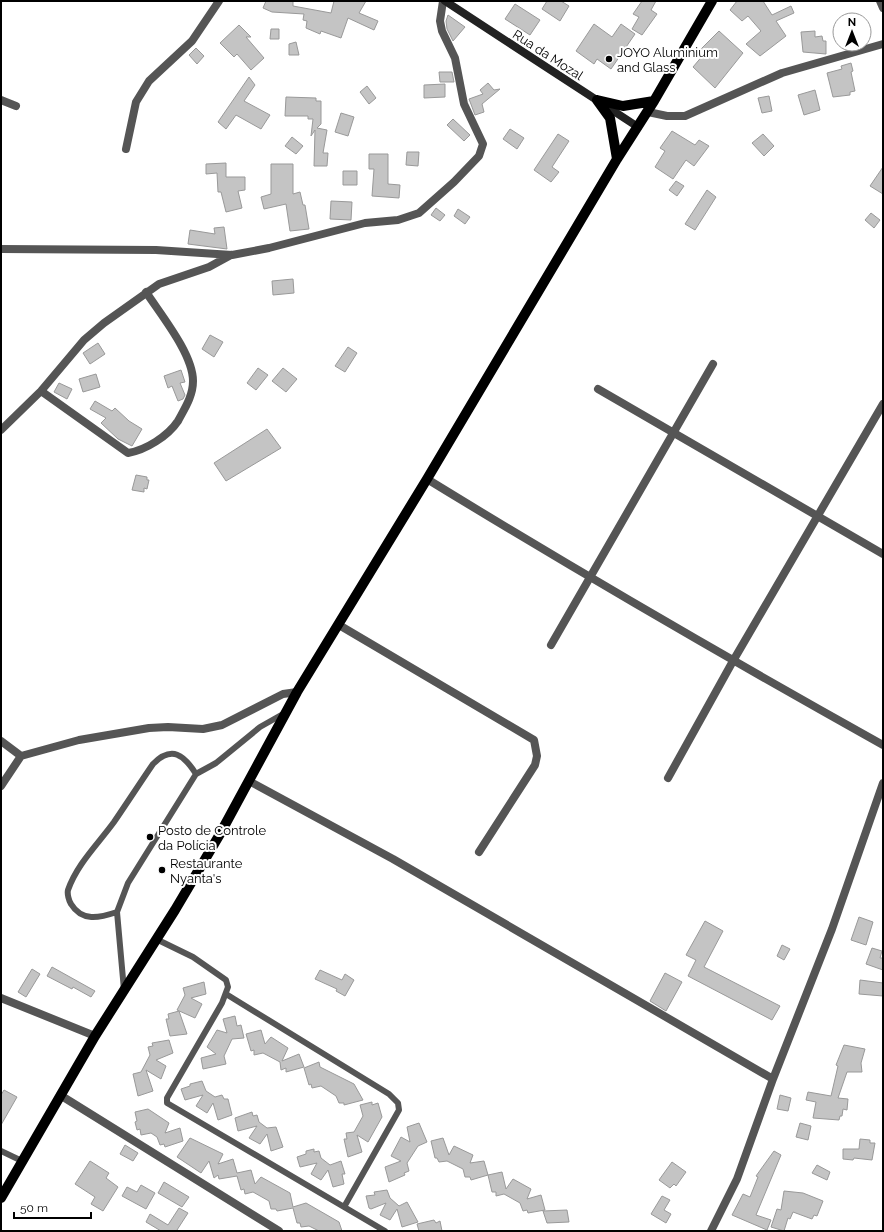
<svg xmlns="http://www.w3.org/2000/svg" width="884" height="1232" viewBox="0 0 884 1232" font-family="Raleway,sans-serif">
<rect width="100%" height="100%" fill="#fff"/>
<path fill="#c4c4c4" stroke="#999" d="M266,1H293V6L331,13L334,1H366L359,13L378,21L374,30L348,18L341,38L321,31L320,34L306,28L307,21L303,20L304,14L272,12L263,8Z
M547,1H561L569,6L560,21L542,9Z
M642,1H656L651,10L657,14L642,35L632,29L639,17L633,14Z
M737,1H763L772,15L791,6L794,13L776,21L786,36L760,56L746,44L761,31L748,16L742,21L730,10Z
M515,4L540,20L530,35L505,19Z
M448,15L465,27L453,41L447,29L446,21Z
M594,24L612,37L621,24L635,34L611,69L597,59L594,64L576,51Z
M239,25L251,37H246L264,58L251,70L237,54L234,57L220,43Z
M271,29H279V39H270Z
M719,31L743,53L715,88L693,67L704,54L700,50Z
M815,31V37L822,36L823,41H826V54L803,52L801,32Z
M296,42L299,55H289V44Z
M196,48L204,56L197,64L189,55Z
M851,63L853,71L851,72L855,91L850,92V95L833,97L827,73L842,69L841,66Z
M439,72H452L454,82H440Z
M249,77L255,85L244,101L270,115L261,129L236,115L226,129L218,122Z
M488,83L494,90L500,89L482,104L484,112L475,115L469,99L483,94L480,90Z
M445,84V97L424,98V85Z
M367,86L376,98L369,104L360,92Z
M815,90L820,110L804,115L798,95Z
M769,96L772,111L762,113L758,98Z
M286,97L316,98V101H321V124L317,128L327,130L323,153H328L327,166H314L315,130L311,136L313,119H308V116H285Z
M341,113L354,117L348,136L335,132Z
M453,119L470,135L464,141L447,125Z
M510,129L524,138L517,149L503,139Z
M672,131L695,145L699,140L709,146L694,166L686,160L673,179L655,167L665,151L660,148Z
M558,134L569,141L552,167L559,172L551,182L534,170Z
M763,134L774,146L764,156L752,143Z
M292,137L303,146L296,154L285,146Z
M407,152H419L418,166L406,165Z
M369,154H388V184L400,185L399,198L372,196L374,169H369Z
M226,163V177H245V190L238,191L242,208L226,212L221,192H218L217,173L206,174V164Z
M271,164H293V194L300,192L303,205H305L309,229L290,231L286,204L264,209L261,197L271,194Z
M883,167V194L870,186Z
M343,171H357V185H343Z
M676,181L684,186L677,196L669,190Z
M707,190L716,197L695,230L685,224Z
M331,201L352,202L351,220L330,219Z
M436,208L445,215L440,221L431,215Z
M458,209L470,217L465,224L454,216Z
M871,213L880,220L874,228L865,220Z
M224,227L227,249L188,244L190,230L215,234L214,228Z
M293,279L294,293L273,295L272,281Z
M210,335L223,342L214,357L202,349Z
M98,343L105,354L90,364L83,353Z
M348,347L357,353L345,372L335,366Z
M258,368L268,375L256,390L247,383Z
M283,368L297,379L286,392L272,381Z
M181,370L185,382L180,383L185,395L183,399L178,401L172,386L168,388L164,376Z
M96,374L100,387L83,392L79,379Z
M59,383L72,389L67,399L54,392Z
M95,401L112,411L115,408L129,421L142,429L132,446L118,439L101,423L106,418L90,409Z
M267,429L281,448L226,481L214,463Z
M136,475L147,477V480H149L147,489L144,488V492L132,490Z
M859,917L873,922L866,945L851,940Z
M705,921L723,931L704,967L780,1006L772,1020L688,976L696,960L686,955Z
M782,945L790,949L784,960L777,956Z
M872,948L882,951L880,958H883V970L866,964Z
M52,967L95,991L91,997L73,987L72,989L47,976Z
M32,969L40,974L26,997L18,992Z
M320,970L342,980L345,974L354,980L345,996L336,991L337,989L315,979Z
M665,973L682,982L666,1011L650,1001Z
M860,980L883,983V996L859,994Z
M204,982L206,994L191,998L202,1004L195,1018L177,1010L185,995L183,988Z
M179,1011L187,1034L170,1036L166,1019H169L168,1014Z
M235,1016L237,1026L241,1025L244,1038L232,1039L224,1056L226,1064L203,1069L201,1058L216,1054L207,1047L217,1030L227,1033L223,1019Z
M261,1030L265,1044L271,1037L288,1048L282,1061L299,1054L304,1067L286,1072V1068L281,1070L280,1062L263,1053L254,1055V1050L251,1051L246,1034Z
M169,1040L173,1053L156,1060L166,1066L161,1079L146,1070L153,1091L138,1096L133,1074L141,1072L150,1055L148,1047L153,1046L152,1043Z
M844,1045L865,1049L861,1063L862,1072H847L838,1098L848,1099L847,1110L843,1109L842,1116H840L839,1120L813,1118L816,1102L806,1100L808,1092L831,1096L838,1066L836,1065Z
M319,1062L320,1067L354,1084L363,1100L344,1105V1103H339L336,1096L321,1086L312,1088L311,1084L309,1085L304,1068Z
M202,1081L206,1091L215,1097L222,1095L224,1099H228L232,1115L218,1120L213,1103L207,1113L196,1106L203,1095L185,1100L181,1089L190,1086V1084Z
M4,1090L17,1097L1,1125V1095Z
M780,1095L791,1098L788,1111L777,1109Z
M372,1102V1105L378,1103L382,1117L368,1142L357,1135L362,1152L348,1157L344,1139H347L346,1133L354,1132L363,1116L360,1105Z
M148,1109L169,1123L165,1133L180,1128L183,1141L165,1147L164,1144L160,1145L157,1137L151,1133L141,1135L140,1129L137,1130L135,1122L137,1121L135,1112Z
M252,1112L253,1116L257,1115L259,1122L267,1128L276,1127L283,1147L271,1151L267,1134L260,1144L249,1138L257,1126L238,1131L235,1118Z
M419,1123L427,1142L418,1146L407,1163L409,1171L404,1173L405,1175L389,1182L385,1167L401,1161L391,1156L401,1137L410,1142L407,1127Z
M800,1123L811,1126L808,1140L796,1137Z
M190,1138L223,1154L218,1164L233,1159L237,1173L251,1170L255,1184L261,1177L290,1193L293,1207L306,1203L339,1222L342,1231H319L309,1226L301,1227L300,1223H297L293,1208L277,1211L276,1209H271L269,1201L253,1192L245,1194L244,1189L241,1190L237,1176L219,1179L218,1175L214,1178L209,1161L201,1173L177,1157Z
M443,1138L449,1155L454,1146L473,1155L470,1163L484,1161L488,1175L471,1180L470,1177H465L463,1169L447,1161L439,1162L437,1158H435L431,1141Z
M860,1139L870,1140V1143H875L872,1160L854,1158L853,1160L843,1159V1149H859Z
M125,1145L138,1153L133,1161L120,1154Z
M314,1149V1152L319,1151L321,1158L330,1165L341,1161L345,1174H342L344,1184L333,1187L328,1170L321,1180L311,1174L317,1163L300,1167L297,1157L306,1154V1151Z
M774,1151L781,1155L756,1215L771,1220L767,1230L732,1215L743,1194L750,1197L758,1177L756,1176Z
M90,1161L109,1173L106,1178L118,1187L103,1211L91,1204L95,1197L75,1184Z
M672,1162L686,1172L676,1186L674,1184L670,1188L659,1180Z
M817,1165L830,1172L827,1180L812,1173Z
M502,1172L506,1189L513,1179L531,1189L527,1199L541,1195L545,1210L528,1213L527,1210L523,1211L520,1203L504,1194L496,1196V1192H492L488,1175Z
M164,1182L189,1197L182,1207L158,1193Z
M141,1185L155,1193L146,1209L122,1196L127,1187L137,1192Z
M387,1190L390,1198L399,1206L407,1202L418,1222L402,1227L397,1209L390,1220L380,1215L386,1203L371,1209L369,1208L366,1196L375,1195L374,1192Z
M784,1191L803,1193L823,1201L817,1216L814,1215L812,1219L793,1212L790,1219L788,1218L784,1231L771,1227L777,1209L781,1210Z
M662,1196L670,1200L664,1210L671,1214L666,1223L651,1214Z
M179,1208L188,1213L177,1230L179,1231H161L146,1222L150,1214L168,1225Z
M567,1210L569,1222L547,1223L543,1211Z
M434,1220L436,1223L440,1221L442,1231H419L417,1224Z"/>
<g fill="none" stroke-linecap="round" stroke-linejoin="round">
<path stroke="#555" stroke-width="6" d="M117,912C99,918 82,922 71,904C69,901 67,894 68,890C77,864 98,844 114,822C127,803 140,783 153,764C172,745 184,755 196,774
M156,939L193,957L226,980L228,987L222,1003L167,1098V1103L385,1231
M124,990L117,912L128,883L196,774L216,763L260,727L283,714
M226,994L389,1094L398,1103L399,1110L344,1207
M1,1151L22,1161"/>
<path stroke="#555" stroke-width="8" d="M880,1L883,8
M1,100L16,106
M648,112L667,116H685L782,73L883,44
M126,149L136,102L149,81L192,41L219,1
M1,249L156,250L232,255L269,248L365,223L398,220L419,213L454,182L479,156L483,144L464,104L455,58L442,31L440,21L443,1
M598,389L883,554
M41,391L128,453C146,450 168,436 178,421C185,408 193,396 193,381C193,354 161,315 146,292
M1,430L41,391L84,340L104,323L159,284L209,267L231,255
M427,479C577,571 729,659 883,745
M339,625L534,740L537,756L535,765L479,852
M551,645L713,364
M1,741L21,756
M668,778L733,661L883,404
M249,781L393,859L773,1079
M1,786L21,756L79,740L149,728L168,727L203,729L222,725L283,694L297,692
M1,998L95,1036
M60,1095L279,1231
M711,1231L737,1179L773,1079L832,929L883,783"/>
<path stroke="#222" stroke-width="8" d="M445,1L638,127"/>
<path stroke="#000" stroke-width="10" d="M597,100L610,118L617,159
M597,100L623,106L654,101
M1,1198L95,1036L175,910L220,834L297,692L427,479L617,159L654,101L712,1"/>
</g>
<g fill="#000" stroke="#fff" stroke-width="1.5">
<circle cx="609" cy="59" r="4"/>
<circle cx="150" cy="837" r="4"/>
<circle cx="162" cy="870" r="4"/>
</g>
<g text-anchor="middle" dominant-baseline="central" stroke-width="4" stroke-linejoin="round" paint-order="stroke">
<g font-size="13" fill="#000" stroke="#fff" text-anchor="start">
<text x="617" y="52">JOYO Aluminium<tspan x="617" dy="15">and Glass</tspan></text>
<text x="158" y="830">Posto de Controle<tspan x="158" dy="15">da Polícia</tspan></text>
<text x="170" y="863">Restaurante<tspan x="170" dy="15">Nyanta's</tspan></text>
</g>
<g font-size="13" fill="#000" stroke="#fff">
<text transform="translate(548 55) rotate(33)">Rua da Mozal</text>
</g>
</g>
<rect width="884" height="1232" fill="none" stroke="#000000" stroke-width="4"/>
<g transform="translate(852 32)"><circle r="19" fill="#ffffff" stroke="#999999"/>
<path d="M0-3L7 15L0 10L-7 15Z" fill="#000000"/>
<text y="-6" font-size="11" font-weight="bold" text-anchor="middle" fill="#000000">N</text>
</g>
<path d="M14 1212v6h77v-6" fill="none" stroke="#000000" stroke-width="2"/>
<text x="20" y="1212" font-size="12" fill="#000000" stroke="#ffffff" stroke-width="3" paint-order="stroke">50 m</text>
</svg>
